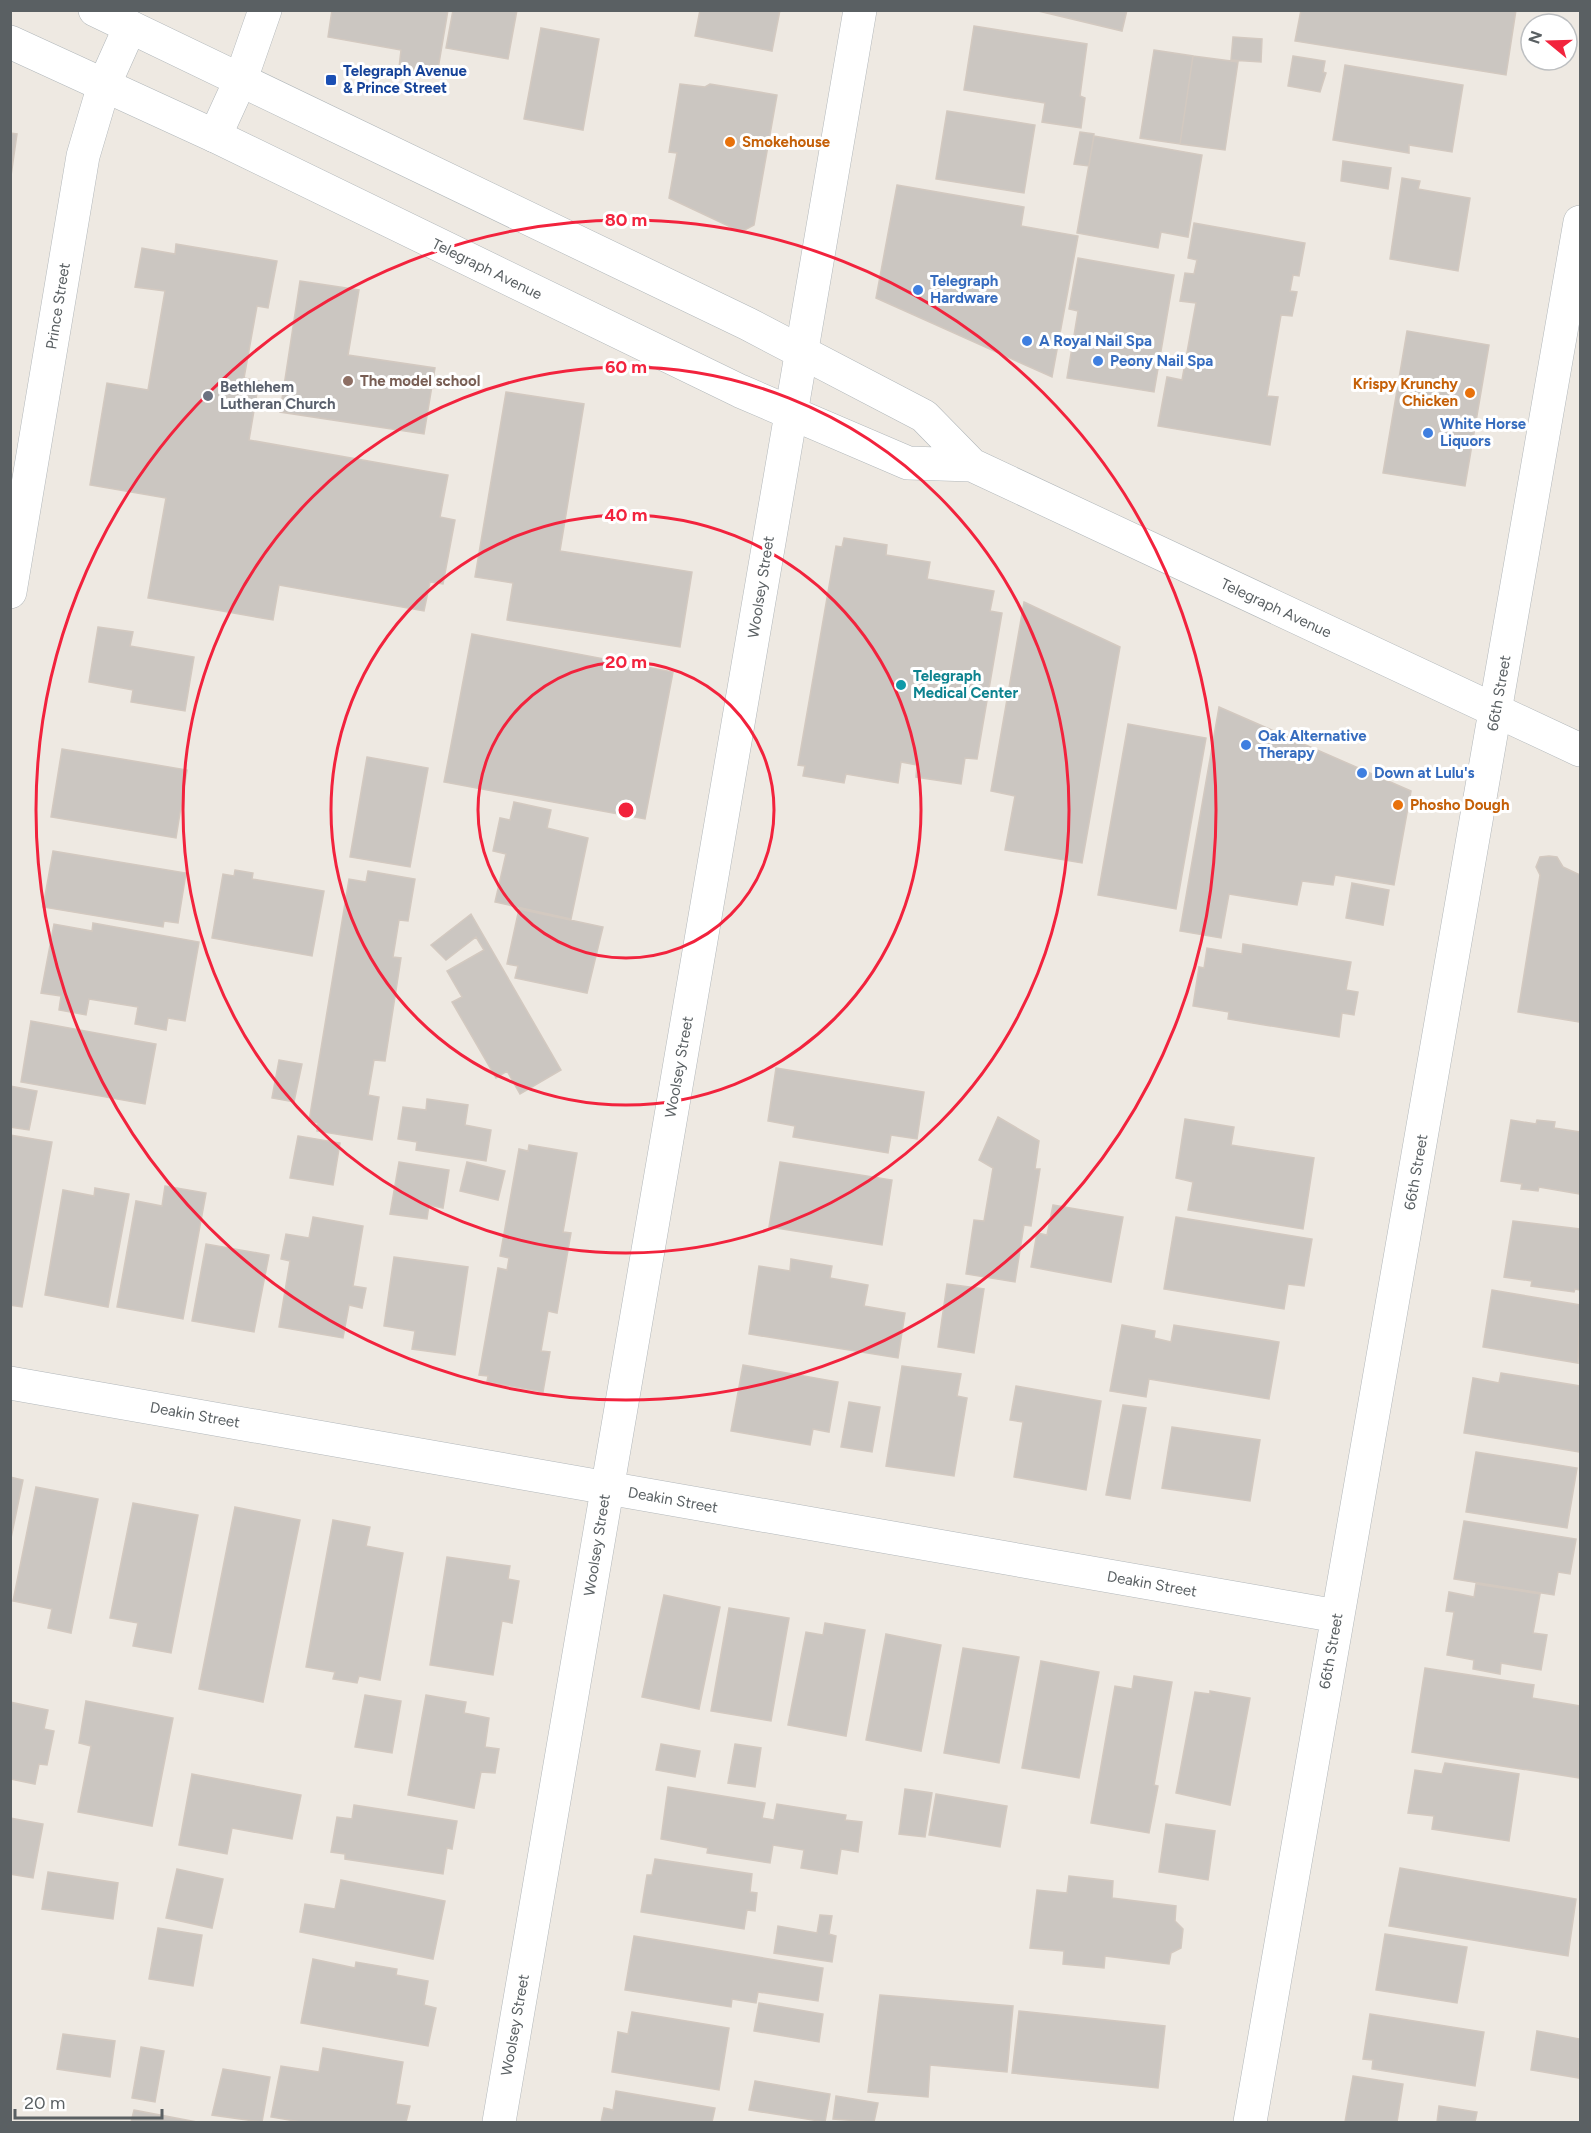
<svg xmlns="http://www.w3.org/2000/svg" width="1591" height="2133" viewBox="0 0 1591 2133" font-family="Figtree,sans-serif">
<rect width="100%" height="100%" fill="#eee9e2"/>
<path fill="#cbc6c1" stroke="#d3c9c0" stroke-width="1.5" d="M332,10H448L437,75L399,68L401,50L328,37Z
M453,10H517L508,59L446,48Z
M700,10H780L772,51L695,36Z
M1034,10H1127L1122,31Z
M1301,10H1516L1506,75L1295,41Z
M974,26L1087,44L1080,96L1085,98L1081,128L1042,122L1045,103L964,90Z
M541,28L599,39L583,130L524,119Z
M1233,37L1262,39L1261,62L1231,60Z
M1154,50L1193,56L1180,144L1140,138Z
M1193,56L1238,62L1225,150L1180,144Z
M1293,56L1325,61L1323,72L1326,73L1320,92L1288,86Z
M1345,65L1463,85L1452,152L1409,145V153L1333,140Z
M680,84L705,87L710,84L777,95L754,225L741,232L669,198L677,153L669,152Z
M947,111L1035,125L1024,193L936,179Z
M1080,132L1094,134L1089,166L1074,164Z
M10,133L17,134L10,183Z
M1094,136L1202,155L1188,237L1161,232L1158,248L1077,233Z
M1343,161L1391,168L1388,189L1341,181Z
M1402,178L1420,181L1418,189L1470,198L1458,271L1390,259Z
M897,185L1024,207L1021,226L1078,236L1052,377L876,298Z
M1194,223L1305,243L1299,276L1293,275L1290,291L1297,292L1292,316L1281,315L1267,396L1278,397L1270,445L1158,426L1167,377L1182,380L1196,303L1180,301L1185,273L1194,274L1197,260L1188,258Z
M176,244L277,261L268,308L257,306L244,378L259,381L249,440L448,475L440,517L455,520L443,584L430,582L424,611L279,585L273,620L148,598L166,498L90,485L107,383L148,390L165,291L135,287L142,248L175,254Z
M1078,258L1174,275L1154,392L1067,378L1078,311L1069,309Z
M300,281L359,290L348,355L435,368L424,434L280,412Z
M1407,331L1489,345L1465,486L1383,473Z
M506,392L584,404L560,551L692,572L680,647L507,620L513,583L475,577Z
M844,538L887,545L886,555L930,562L927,579L994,591L990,611L1002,613L977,759L965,758L961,784L916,777L917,765L901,762L898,783L846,774L844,783L803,776L805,766L798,765L836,546L842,547Z
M1024,602L1120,647L1082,863L1005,850L1015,796L991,791Z
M98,627L133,632L130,646L194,657L185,711L131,702L133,690L89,682Z
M472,634L673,672L645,819L444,782Z
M1219,707L1411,791L1394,885L1335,875L1333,885L1302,881L1297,905L1229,894L1221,938L1180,931Z
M1128,724L1206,738L1176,909L1098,895Z
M62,749L187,770L176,838L51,817Z
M367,757L428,768L410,867L350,857Z
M514,802L551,810L547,828L588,838L571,919L495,902L506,854L493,851L500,818L510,820Z
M53,851L186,873L178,923L164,921L163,927L43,907Z
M1549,856L1557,857L1563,867L1580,875V1022L1518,1012L1540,875L1536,867L1540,857Z
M235,870L253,873L252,879L324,891L312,956L212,938L223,874L234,876Z
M368,871L415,879L408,921L399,920L393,957L401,958L385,1061L374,1060L368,1095L379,1097L372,1140L317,1131L318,1123L309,1121L349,879L366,882Z
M1352,883L1389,890L1383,925L1346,918Z
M519,909L603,927L587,993L515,978L518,966L507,964Z
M471,914L561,1070L520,1094L507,1071L496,1078L452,1002L462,997L447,971L484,950L476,937L446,960L431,945Z
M93,923L199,942L185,1021L168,1018L166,1030L135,1024L138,1007L89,999L86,1015L59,1010L61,996L41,993L54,924L92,931Z
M1243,944L1351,962L1346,990L1358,992L1354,1015L1342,1013L1339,1037L1228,1019L1229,1012L1193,1006L1199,967L1204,968L1207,948L1242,954Z
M31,1021L156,1044L145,1104L21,1082Z
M279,1060L302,1064L294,1102L272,1098Z
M776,1068L924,1092L917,1139L891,1135L888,1153L793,1137L795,1126L768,1121Z
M10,1086L37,1091L29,1130L10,1127Z
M427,1099L468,1105L465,1125L491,1130L486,1161L416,1150L417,1142L398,1139L403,1107L426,1110Z
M998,1117L1039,1141L1035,1169H1040L1031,1226L1024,1225L1015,1282L966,1274L974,1220L984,1221L993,1168L979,1160Z
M1185,1119L1234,1127L1231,1145L1314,1158L1303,1229L1188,1210L1193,1182L1176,1178Z
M1511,1120L1536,1124L1537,1120L1555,1122L1554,1128L1580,1132V1194L1539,1187L1538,1191L1521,1189L1522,1184L1501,1181Z
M10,1135L52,1142L22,1307L10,1305Z
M298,1136L340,1143L333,1185L290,1178Z
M529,1145L577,1153L563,1232L571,1233L557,1313L548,1311L541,1351L550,1352L543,1392L487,1382L488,1376L479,1375L498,1268L507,1270L509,1258L500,1256L519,1149L528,1151Z
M399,1162L449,1170L443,1208L429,1205L427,1219L390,1214Z
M467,1162L505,1171L498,1200L460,1191Z
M780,1162L892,1180L882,1245L769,1227Z
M165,1186L206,1193L183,1319L117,1307L136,1201L162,1206Z
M95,1188L129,1194L108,1307L45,1295L63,1190L94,1196Z
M1053,1205L1123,1217L1111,1282L1031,1267L1037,1233L1047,1235Z
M313,1217L363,1226L353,1286L366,1288L362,1308L349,1305L343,1338L279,1327L290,1261L281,1259L286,1234L309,1238Z
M1176,1217L1312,1239L1304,1286L1288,1284L1284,1309L1164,1289Z
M1513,1221L1580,1229V1290L1575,1289L1574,1292L1531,1286L1532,1281L1504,1277Z
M206,1244L269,1255L254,1332L192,1321Z
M394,1257L468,1267L455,1355L412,1349L415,1331L384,1326Z
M791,1259L832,1266L830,1278L868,1285L864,1306L905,1313L898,1358L749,1334L759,1266L790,1271Z
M947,1284L984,1289L974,1353L938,1347Z
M1492,1290L1580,1305L1578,1363L1483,1347Z
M1122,1325L1155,1331L1154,1338L1171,1342L1174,1325L1279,1342L1269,1399L1149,1379L1146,1397L1110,1391Z
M743,1365L838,1382L829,1432L813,1429L810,1445L731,1431Z
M902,1366L961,1374L957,1396L967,1398L954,1476L886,1466Z
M1501,1373L1580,1386V1452L1464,1433L1473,1378L1499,1383Z
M1016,1386L1101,1401L1086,1490L1014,1477L1023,1422L1010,1420Z
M849,1402L880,1407L872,1452L841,1447Z
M1123,1405L1146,1408L1130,1499L1106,1495Z
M1172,1427L1260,1440L1250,1501L1162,1488Z
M1476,1452L1577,1468L1567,1528L1466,1512Z
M10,1477L23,1480L10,1543Z
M36,1487L98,1499L71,1633L48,1628L52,1609L13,1601Z
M133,1503L198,1515L171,1653L133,1646L138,1623L110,1618Z
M235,1507L300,1520L263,1702L199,1689Z
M333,1520L370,1527L366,1546L403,1553L380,1680L359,1676L357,1683L333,1679L335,1672L306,1667Z
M1464,1521L1576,1539L1570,1574L1558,1572L1554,1595L1454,1579Z
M447,1557L510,1566L508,1579L519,1581L512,1623L502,1621L493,1675L430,1665Z
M1476,1584L1540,1594L1533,1633L1547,1635L1541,1670L1501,1663L1500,1674L1473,1669L1474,1660L1447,1655L1454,1612L1446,1611L1449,1592L1474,1597Z
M664,1595L720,1607L699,1709L642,1697Z
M729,1608L789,1618L771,1721L711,1711Z
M825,1623L865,1630L846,1736L788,1725L806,1632L823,1635Z
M886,1634L941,1645L921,1751L866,1740Z
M963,1648L1019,1657L999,1763L944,1753Z
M1041,1661L1099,1672L1079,1778L1022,1768Z
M1425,1668L1534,1685L1532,1698L1580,1706V1778L1412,1752Z
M1134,1676L1172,1682L1154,1785L1158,1786L1149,1833L1091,1823L1115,1686L1132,1689Z
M1210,1691L1250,1698L1230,1805L1176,1793L1195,1692L1210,1694Z
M365,1695L401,1701L392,1753L355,1747Z
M426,1695L466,1702L464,1713L489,1718L485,1747L499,1749L495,1773L481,1772L474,1808L408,1795Z
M86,1701L173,1718L152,1826L78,1812L91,1746L79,1743Z
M10,1702L48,1710L44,1729L54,1731L47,1765L39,1764L35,1784L10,1779Z
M661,1744L700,1751L695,1777L656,1770Z
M735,1744L761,1748L755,1787L728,1783Z
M1445,1763L1519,1774L1509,1841L1432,1829L1434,1816L1408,1813L1415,1770L1442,1774Z
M192,1774L301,1795L292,1839L232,1828L227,1854L179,1845Z
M668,1787L765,1803L762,1818L774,1820L777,1804L846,1815L845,1820L862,1822L858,1852L841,1849L837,1874L801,1868L804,1850L773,1845L770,1863L707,1853L708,1848L661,1839Z
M905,1789L932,1793L925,1837L899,1834Z
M936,1794L1007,1806L1000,1847L929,1835Z
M354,1805L457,1821L452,1849L447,1848L443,1874L345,1859V1854L331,1852L337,1817L352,1819Z
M10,1818L43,1824L33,1878L10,1874Z
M1166,1824L1215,1831L1208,1880L1159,1872Z
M655,1859L752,1874L750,1892L757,1893L755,1911L747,1910L744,1929L641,1912L647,1875H652Z
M1400,1868L1576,1899L1568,1956L1389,1926Z
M177,1869L223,1879L212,1928L166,1918Z
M48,1872L118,1883L113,1919L42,1909Z
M1069,1876L1113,1881L1112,1898L1176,1906L1175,1921L1183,1929L1181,1948L1171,1953L1169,1964L1105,1956L1104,1968L1063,1964L1064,1951L1030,1948L1037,1890L1067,1893Z
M341,1880L445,1901L433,1959L300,1932L305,1904L335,1909Z
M820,1915L832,1916L829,1934L836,1936L832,1962L774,1953L778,1926L817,1933Z
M158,1928L202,1935L193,1986L149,1979Z
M1385,1934L1467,1947L1457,2003L1376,1990Z
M634,1936L823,1968L818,2001L758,1992L756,2003L732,1999L731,2007L625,1990Z
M313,1959L355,1968L356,1962L397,1969L396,1975L428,1981L424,2005L436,2008L428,2046L301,2023Z
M880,1995L1013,2006L1007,2072L930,2065L928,2097L868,2092Z
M759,2003L823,2014L819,2042L754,2031Z
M1019,2011L1165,2026L1158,2088L1012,2073Z
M632,2012L729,2028L719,2090L612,2072L618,2032L628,2034Z
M1370,2014L1484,2032L1475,2086L1372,2069L1373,2060L1363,2059Z
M1537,2031L1580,2039L1579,2078L1531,2070Z
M63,2034L115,2041L110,2077L57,2069Z
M141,2047L164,2051L155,2102L132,2098Z
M323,2048L403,2062L396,2104L410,2106L406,2122H301L271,2117L281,2066L319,2072Z
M223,2069L270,2077L262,2122L212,2115Z
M1353,2076L1403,2084L1397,2122H1345Z
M755,2081L830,2094L825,2122L749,2110Z
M616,2091L715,2108L712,2122H601L604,2108L613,2110Z
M836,2096L878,2103L874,2122L833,2119Z
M1439,2106L1477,2112L1475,2122H1437Z
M134,2110L197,2122H131Z"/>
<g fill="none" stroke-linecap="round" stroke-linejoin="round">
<g stroke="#b2b7ba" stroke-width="34">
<path id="minor" d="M215,136L241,79L265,10
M10,592L83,156L104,85L130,27
M10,1383L1337,1616
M499,2122L860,10
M1250,2122L1580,222"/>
</g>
<g stroke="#b1b7ba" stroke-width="34">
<path id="secondary" d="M95,10L748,324L924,416L972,465L1580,750
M10,42L215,136L740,391L908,463L972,465"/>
</g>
<use href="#minor" stroke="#fff" stroke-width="33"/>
<use href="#secondary" stroke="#fff" stroke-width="33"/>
</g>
<g fill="none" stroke="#f2233d" stroke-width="3">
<circle cx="626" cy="810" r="148"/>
<circle cx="626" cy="810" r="295"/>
<circle cx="626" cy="810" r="443"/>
<circle cx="626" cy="810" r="590"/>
</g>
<rect fill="#1a4fb4" stroke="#fff" stroke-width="2" x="325" y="74" width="12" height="12" rx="3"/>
<g fill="#e8710a" stroke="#fff" stroke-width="2">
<circle cx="730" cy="142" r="6"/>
<circle cx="1470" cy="393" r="6"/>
<circle cx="1398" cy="805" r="6"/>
</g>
<g fill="#3f7fe0" stroke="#fff" stroke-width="2">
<circle cx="918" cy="290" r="6"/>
<circle cx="1027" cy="341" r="6"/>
<circle cx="1098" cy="361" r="6"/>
<circle cx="1428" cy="433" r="6"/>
<circle cx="1246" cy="745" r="6"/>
<circle cx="1362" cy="773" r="6"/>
</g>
<circle fill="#8d6e63" stroke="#fff" stroke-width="2" cx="348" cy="381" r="6"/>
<circle fill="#6b7280" stroke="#fff" stroke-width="2" cx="208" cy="396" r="6"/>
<circle fill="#0f9aa8" stroke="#fff" stroke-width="2" cx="901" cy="685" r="6"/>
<g text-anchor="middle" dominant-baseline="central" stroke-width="6" stroke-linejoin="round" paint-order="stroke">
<g font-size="15" font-weight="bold" fill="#164399" stroke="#fff" text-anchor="start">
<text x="343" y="71">Telegraph Avenue<tspan x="343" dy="17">&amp; Prince Street</tspan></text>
</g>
<g font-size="15" font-weight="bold" fill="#c56008" stroke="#fff" text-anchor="start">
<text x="742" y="142">Smokehouse</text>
<text x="1458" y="384" text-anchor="end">Krispy Krunchy<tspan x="1458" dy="17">Chicken</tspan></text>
<text x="1410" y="805">Phosho Dough</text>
</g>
<g font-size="15" fill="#5a6063" stroke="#fff">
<text transform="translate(487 269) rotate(26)">Telegraph Avenue</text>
<text transform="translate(58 306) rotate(-81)">Prince Street</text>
<text transform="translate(761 587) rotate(-81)">Woolsey Street</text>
<text transform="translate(1276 608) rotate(25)">Telegraph Avenue</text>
<text transform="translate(1499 693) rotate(-80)">66th Street</text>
<text transform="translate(679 1067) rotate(-80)">Woolsey Street</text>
<text transform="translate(1416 1172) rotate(-80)">66th Street</text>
<text transform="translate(195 1415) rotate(10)">Deakin Street</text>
<text transform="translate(673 1500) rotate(10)">Deakin Street</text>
<text transform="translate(597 1545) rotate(-81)">Woolsey Street</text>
<text transform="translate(1152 1584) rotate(10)">Deakin Street</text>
<text transform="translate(1331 1651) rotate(-80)">66th Street</text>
<text transform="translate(515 2025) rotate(-80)">Woolsey Street</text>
</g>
<g font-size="15" font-weight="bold" fill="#366cbe" stroke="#fff" text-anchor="start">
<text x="930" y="281">Telegraph<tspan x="930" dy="17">Hardware</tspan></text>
<text x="1039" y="341">A Royal Nail Spa</text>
<text x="1110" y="361">Peony Nail Spa</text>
<text x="1440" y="424">White Horse<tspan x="1440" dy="17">Liquors</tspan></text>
<text x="1258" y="736">Oak Alternative<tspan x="1258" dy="17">Therapy</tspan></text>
<text x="1374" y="773">Down at Lulu's</text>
</g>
<g font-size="15" font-weight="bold" fill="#785e54" stroke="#fff" text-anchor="start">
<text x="360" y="381">The model school</text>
</g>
<g font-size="15" font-weight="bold" fill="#5b616d" stroke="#fff" text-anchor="start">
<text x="220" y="387">Bethlehem<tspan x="220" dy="17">Lutheran Church</tspan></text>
</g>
<g font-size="15" font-weight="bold" fill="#0d838f" stroke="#fff" text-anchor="start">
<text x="913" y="676">Telegraph<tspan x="913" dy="17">Medical Center</tspan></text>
</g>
</g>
<circle cx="626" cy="810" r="9" fill="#f2233d" stroke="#fff" stroke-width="3"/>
<g font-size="18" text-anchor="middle" font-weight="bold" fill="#f2233d" stroke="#fff" stroke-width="6" stroke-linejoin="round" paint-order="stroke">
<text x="626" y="226">80 m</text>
<text x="626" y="373">60 m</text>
<text x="626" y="521">40 m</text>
<text x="626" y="668">20 m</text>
</g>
<rect width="1591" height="2133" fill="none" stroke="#5a6063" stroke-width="24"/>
<g transform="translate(1549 42) rotate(289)"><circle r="28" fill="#ffffff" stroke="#bdbfc1" stroke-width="1.5"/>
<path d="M0-4.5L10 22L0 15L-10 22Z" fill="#f2233d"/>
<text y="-9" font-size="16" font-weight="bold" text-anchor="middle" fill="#5a6063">N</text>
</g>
<path d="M15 2109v9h147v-9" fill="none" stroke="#5a6063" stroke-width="3"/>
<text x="24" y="2109" font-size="18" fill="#5a6063" stroke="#ffffff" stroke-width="4.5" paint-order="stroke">20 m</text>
</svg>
